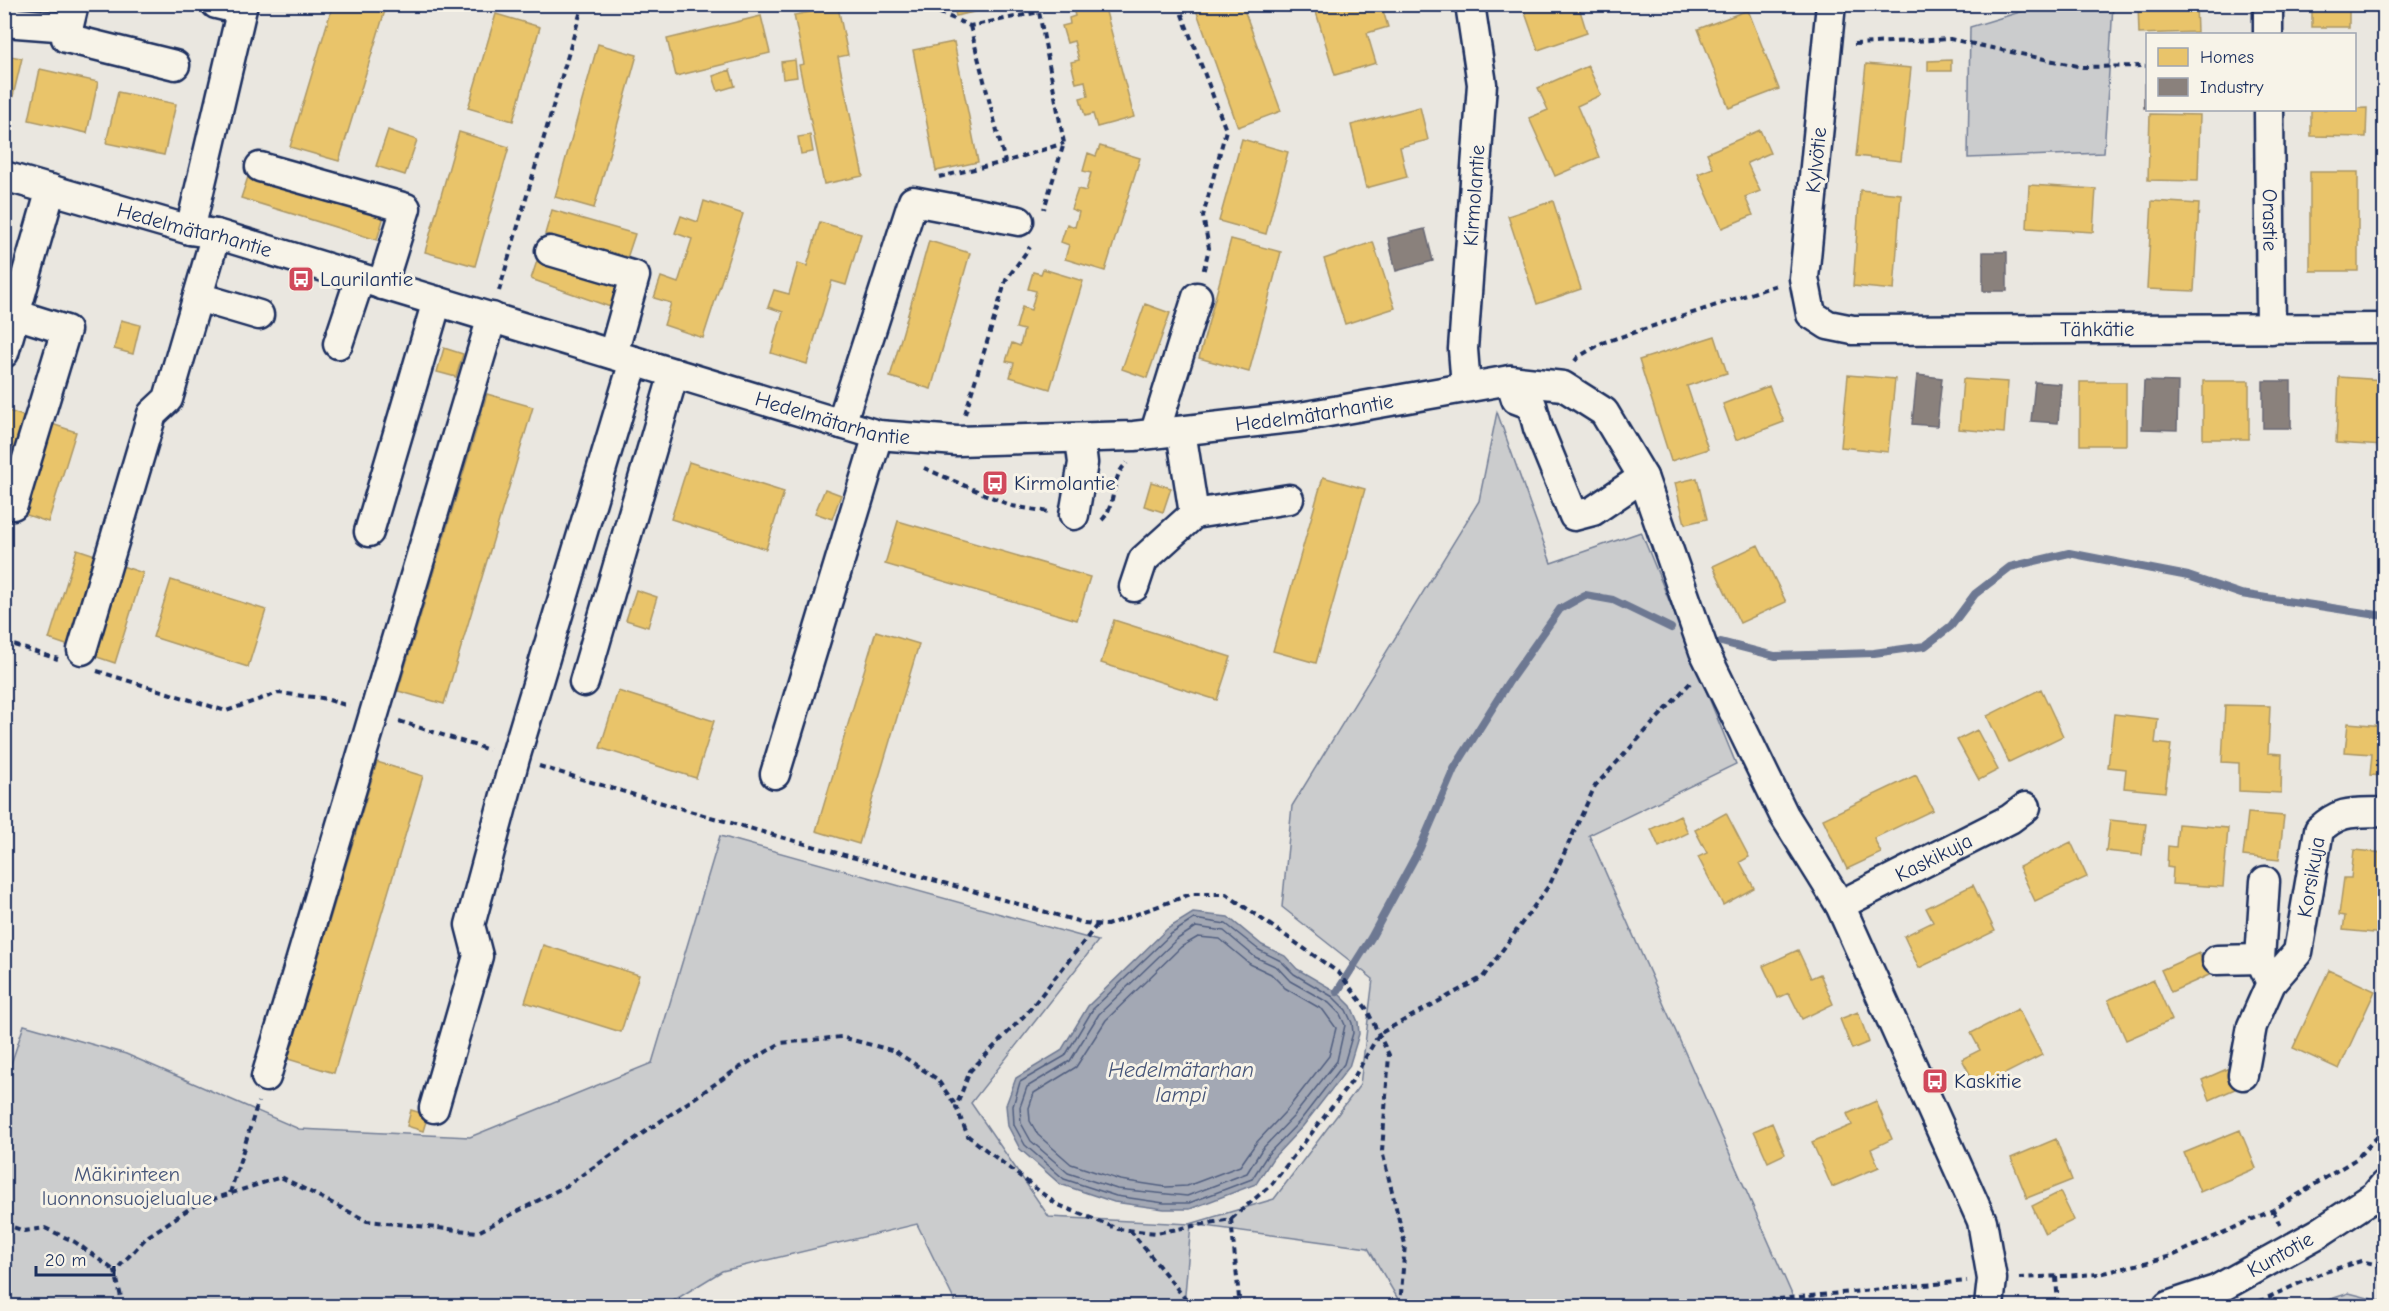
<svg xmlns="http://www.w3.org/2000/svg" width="2389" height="1311" viewBox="0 0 2389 1311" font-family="'Comic Neue',sans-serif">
<rect width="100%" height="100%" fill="#eae7e0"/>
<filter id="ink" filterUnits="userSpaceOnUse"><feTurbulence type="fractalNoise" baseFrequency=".0167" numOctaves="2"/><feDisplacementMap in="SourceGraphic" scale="12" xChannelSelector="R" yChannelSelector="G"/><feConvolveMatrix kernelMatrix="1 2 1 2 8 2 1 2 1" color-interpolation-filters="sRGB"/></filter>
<g filter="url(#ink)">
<path fill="#cbcccd" stroke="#737e96" stroke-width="1.5" d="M2043,5H2113L2104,153L1968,158L1970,27Z
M1497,412L1551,563L1641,532L1736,764L1589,835L1797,1306H1402L1368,1248L1191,1224L1184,1306H957L917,1224L722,1271L665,1306H5V1082L24,1025L126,1054L299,1129L470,1137L652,1063L720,836L1098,941L971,1103L1049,1217L1190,1224L1274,1199L1360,1085L1373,979L1282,907L1292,806L1479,501Z
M2349,1293L2384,1302V1306H2310Z"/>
<path fill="#a3a8b4" stroke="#6d7892" stroke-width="1.5" d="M1193,913L1228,917L1262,945L1285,956L1297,969L1337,992L1351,1006L1358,1022L1359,1034L1349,1067L1303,1126L1273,1158L1256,1184L1190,1209H1164L1114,1202L1060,1184L1020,1149L1008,1126L1006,1105L1016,1078L1061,1051L1088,1006L1167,929Z"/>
<path fill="#e9c46a" stroke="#ab9766" stroke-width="1.5" d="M333,4H387L339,161L290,147Z
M953,4H1008L956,16Z
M1072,4H1115L1105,8L1134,117L1097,127L1093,114L1085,116L1080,98L1088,96L1085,81L1076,83L1071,62L1079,60L1074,41L1067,43L1062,26L1070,24L1069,18L1075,16Z
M1194,4H1242L1281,111L1238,127Z
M1342,4H1381L1388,27L1367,33L1376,63L1335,75L1316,12Z
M1522,4H1578L1587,33L1538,50Z
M2138,4H2196L2197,32L2139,34Z
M2312,4H2349V27H2312Z
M838,7L848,55L838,57L863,176L824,184L799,65L804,64L794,15Z
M1748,10L1779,89L1729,108L1698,29Z
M496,14L540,27L513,121L468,108Z
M761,16L770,53L676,76L667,39Z
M954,42L978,162L936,171L913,50Z
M598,44L637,55L594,208L555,197Z
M4,55L22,58L10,109L4,108Z
M795,60L797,77L783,79L781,62Z
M1951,60V71H1928V61Z
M1866,64L1911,68L1901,161L1856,156Z
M1588,66L1601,95L1577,106L1599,157L1555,176L1529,118L1548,110L1538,88Z
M40,69L98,82L87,133L29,120Z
M730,70L735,86L718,91L713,76Z
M118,92L176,104L164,155L106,143Z
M1420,107L1428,140L1400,147L1407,177L1366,188L1351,125Z
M2367,108L2366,137L2311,136V110Z
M2150,114L2200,115L2198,181L2148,180Z
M388,130L417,140L405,175L376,166Z
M1760,130L1770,153L1747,163L1760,191L1745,197L1753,215L1722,228L1698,174L1713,168L1707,153Z
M459,132L509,147L475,266L425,252Z
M810,135L813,152L801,154L798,137Z
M1242,139L1288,152L1266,234L1219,221Z
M1100,146L1140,158L1105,271L1065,259L1069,245L1061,242L1067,224L1075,227L1079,212L1071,209L1078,189L1086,191L1091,173L1083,171L1088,153L1096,156Z
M2310,172H2358V271H2310Z
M249,174L384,216L377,240L241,198Z
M2029,185L2096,189L2093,232L2027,228Z
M1860,190L1901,194L1894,290L1853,286Z
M704,201L743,214L703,338L664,325L671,303L654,298L661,277L678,283L692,239L675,233L681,216L698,222Z
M1553,201L1581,289L1537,304L1508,216Z
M2152,201L2199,204L2194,291L2147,289Z
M552,210L635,234L627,258L545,234Z
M820,222L861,234L846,285L832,281L807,364L771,353L783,312L768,307L774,290L789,294L798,263L807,266Z
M1231,239L1281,252L1249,372L1199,358Z
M929,241L970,253L931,389L890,377Z
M1373,242L1395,308L1345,324L1324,259Z
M541,249L626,278L616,309L531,279Z
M1043,269L1083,281L1050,389L1010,377L1014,363L1006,361L1012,343L1020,346L1024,330L1016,328L1022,307L1031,310L1036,291L1028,289L1033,272L1041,274Z
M1145,304L1170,313L1147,378L1122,369Z
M121,320L140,325L133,354L114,349Z
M1715,336L1727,373L1687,386L1708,449L1671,461L1639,360Z
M444,348L463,354L456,377L437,372Z
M1848,375L1895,379L1888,452L1841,447Z
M2339,377L2384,380V446L2336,443Z
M1963,379L2008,382L2004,433L1959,429Z
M2203,381H2249V439H2203Z
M2080,382H2126V445H2080Z
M1769,386L1784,422L1736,440L1723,404Z
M487,394L533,407L444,704L398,691Z
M6,410L29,418L4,499V414Z
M52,424L76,432L48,522L24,514Z
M689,462L784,492L766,549L671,519Z
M1323,477L1365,489L1316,663L1273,651Z
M1697,478L1707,519L1685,524L1675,483Z
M1151,482L1171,488L1163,512L1144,506Z
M825,489L841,495L832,519L815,513Z
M898,521L1090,577L1077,620L885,564Z
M1758,545L1786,602L1740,623L1713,566Z
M77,549L101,557L72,647L49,639Z
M119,565L143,573L115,663L91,655Z
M171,580L266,610L248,667L153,637Z
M636,590L657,597L648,627L626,620Z
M1114,620L1231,657L1217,700L1101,663Z
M876,631L919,644L859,844L816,831Z
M2041,689L2063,736L2009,762L1987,716Z
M618,691L714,721L696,778L600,748Z
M2225,705L2270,706L2268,753L2282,754L2281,793L2239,791V763L2222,762Z
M2114,714L2158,719L2155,743L2171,745L2165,792L2124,788L2126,769L2108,767Z
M2348,723L2384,726V776L2370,775L2372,754L2345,752Z
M1977,730L1998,770L1979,780L1957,740Z
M377,762L423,776L334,1073L288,1059Z
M1916,775L1933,810L1874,838L1881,853L1847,869L1823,819Z
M1726,813L1749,857L1740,862L1754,888L1723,905L1698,857L1707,853L1695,830Z
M2248,813L2284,816L2279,860L2243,856Z
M1680,815L1688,833L1659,847L1651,829Z
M2110,820L2146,824L2142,855L2106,851Z
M2178,824L2228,828L2223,887L2172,884L2173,868L2167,867L2168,846L2176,847Z
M2071,842L2087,877L2035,901L2019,867Z
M2354,850L2384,853V934L2343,930L2345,916L2339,915L2344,878H2351Z
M1973,885L1995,931L1919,968L1904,936L1933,922L1926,908Z
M543,945L639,975L621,1032L525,1002Z
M1798,950L1811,978L1820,974L1833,1004L1802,1019L1789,993L1778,998L1763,966Z
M2199,953L2209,975L2171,992L2161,970Z
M2329,970L2375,991L2339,1069L2293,1048Z
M2154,980L2172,1020L2126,1040L2108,1000Z
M2018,1009L2042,1055L1977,1088L1962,1059L1980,1050L1971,1033Z
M1858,1012L1869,1042L1852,1049L1840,1019Z
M2229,1068L2237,1088L2210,1100L2202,1080Z
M1876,1101L1892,1139L1871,1149L1879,1167L1832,1187L1812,1142L1852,1125L1847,1114Z
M411,1110L428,1115L423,1131L407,1126Z
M1772,1123L1785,1154L1768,1162L1754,1131Z
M2240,1130L2256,1168L2200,1192L2184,1153Z
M2056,1139L2072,1180L2027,1198L2011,1158Z
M2060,1192L2074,1220L2045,1234L2032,1206Z"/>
<path fill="#8a817c" stroke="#696873" stroke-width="1.5" d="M2144,84H2148V108H2144Z
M1425,229L1433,261L1396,271L1388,238Z
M1983,252H2007V291H1983Z
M1917,375L1942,378L1937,426L1912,424Z
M2144,381L2178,382L2177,430L2142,429Z
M2263,381H2291V428H2263Z
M2035,382L2061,384L2058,423L2031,421Z"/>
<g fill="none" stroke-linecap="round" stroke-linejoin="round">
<path stroke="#515f80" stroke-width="1.5" d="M1194,919L1226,924L1259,950L1281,961L1294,974L1333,997L1346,1010L1352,1023L1353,1033L1344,1064L1299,1122L1268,1154L1252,1179L1189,1203H1164L1116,1196L1064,1179L1025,1145L1014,1125L1013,1106L1020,1082L1065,1056L1093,1009L1171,934Z
M1196,927L1224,931L1255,957L1277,967L1290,981L1329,1003L1340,1014L1345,1025L1337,1061L1293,1117L1262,1149L1247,1173L1187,1196L1117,1189L1068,1173L1031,1141L1021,1123L1020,1107L1027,1087L1070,1061L1099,1014L1176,940Z
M1198,937L1220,939L1250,964L1271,974L1285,988L1323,1010L1336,1028L1329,1056L1286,1111L1256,1143L1240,1166L1187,1186L1166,1187L1120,1180L1071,1164L1038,1135L1030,1121L1029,1108L1034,1093L1076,1067L1106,1020L1181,947Z"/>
<path stroke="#6d7892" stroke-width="8" d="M1721,642L1775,656L1874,653L1925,646L1951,626L1975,594L2010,567L2069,553L2188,576L2241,594L2384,616
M1337,992L1371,938L1420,848L1454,769L1508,683L1560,609L1585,595L1613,600L1671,628"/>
<g stroke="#1b2f5e" stroke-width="33">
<g id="minor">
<path d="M74,4L66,38L175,65"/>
<path d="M216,4L241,10"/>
<path id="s1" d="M1831,4L1804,278L1811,314L1828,325L1853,330L2384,328"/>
<path d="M2268,4V34"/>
<path d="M4,22L69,27"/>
<path id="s2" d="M2269,110L2271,329"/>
<path d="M260,167L406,208L382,285"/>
<path id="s3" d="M4,176L190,230L216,234L878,435L957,441L1134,436L1300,417L1510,380L1563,386L1604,412L1643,477L1704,651L1784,815L1840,905L1982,1221L1992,1279L1989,1306"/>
<path d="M190,230L243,4"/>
<path d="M550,251L635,276L613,354"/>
<path d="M198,297L259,315"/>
<path d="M338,344L360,278"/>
<path d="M4,353L51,189"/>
<path d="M1510,380L1516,399L1532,405L1538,428L1574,516L1593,511L1643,477"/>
<path id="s4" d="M1466,387L1463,349L1482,84L1470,4"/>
<path d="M841,424L913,201L1019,221"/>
<path d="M1181,431L1194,514"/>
<path d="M1155,432L1197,297"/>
<path d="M13,505L66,330L15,314"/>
<path d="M1074,515L1083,463L1080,438"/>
<path d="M369,532L437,301"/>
<path d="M1134,587L1143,560L1194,514L1289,499"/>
<path d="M82,650L152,414L168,399L216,234"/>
<path d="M584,682L674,373"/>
<path d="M775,774L878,435"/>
<path d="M2265,881L2260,959L2271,983"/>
<path id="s5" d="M1840,905L2010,819L2026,807"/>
<path d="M2217,960L2260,959"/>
<path id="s6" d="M2243,1075L2252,1026L2271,983L2298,952L2319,830C2341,809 2355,813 2384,812"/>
<path d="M266,1077L492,317"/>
<path d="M434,1108L478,956L470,925L515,758L634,361"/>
<path id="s7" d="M2168,1306L2216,1290L2319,1233L2375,1196L2384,1185"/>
</g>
</g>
<path stroke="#1b2f5e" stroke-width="4" stroke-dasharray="6 4.5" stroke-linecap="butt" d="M935,4L936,11L970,26L1039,12L1064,143L1044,209
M1178,4L1226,130L1203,216L1209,248L1203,273
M970,26L1005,162
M1854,44L1950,39L2082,67L2148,66
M939,177L1005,162L1064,143
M499,291L583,4
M1575,361L1578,357L1602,343L1780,284
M965,414L1006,280L1030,247
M924,468L1012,506L1049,512
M1102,520C1117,505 1110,477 1127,463
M4,642L58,659
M97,671L226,711L278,693L322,698L349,706
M399,721L489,750
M539,766C720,822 902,870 1084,923L1107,925L1191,894H1226L1339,973L1366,1008L1389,1055L1382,1151L1405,1244L1400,1306
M1097,925L1027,1013L970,1071L956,1107L968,1136L1056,1204L1118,1229L1156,1233L1231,1219L1272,1184L1352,1081L1379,1034L1483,977L1550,884L1595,786L1690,683
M230,1193L258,1102
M2273,1210L2280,1225
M1231,1219L1239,1298L1236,1306
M4,1224L24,1231L45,1228L75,1242L115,1271
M1130,1230L1191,1306
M2056,1277L2058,1306
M2019,1278L2100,1274L2172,1256L2273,1210L2356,1159L2384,1130
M123,1306L115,1271L147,1237L195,1205L281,1177L367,1221L478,1232L566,1186L734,1071L781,1043L841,1037L895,1051L937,1079L956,1106
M1705,1306L1967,1281
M2249,1306L2322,1273L2361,1261L2384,1266"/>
<use href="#minor" stroke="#f7f3e8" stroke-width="28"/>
</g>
</g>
<defs>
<g id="bus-square" transform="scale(1.35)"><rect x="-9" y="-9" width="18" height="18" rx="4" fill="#d1495b" stroke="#f7f3e8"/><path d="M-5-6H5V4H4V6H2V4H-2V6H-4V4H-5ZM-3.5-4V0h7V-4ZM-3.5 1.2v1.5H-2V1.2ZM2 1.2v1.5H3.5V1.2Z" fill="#fff"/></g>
</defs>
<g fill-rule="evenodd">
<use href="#bus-square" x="301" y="279"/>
<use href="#bus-square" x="995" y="483"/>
<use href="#bus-square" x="1935" y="1081"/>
</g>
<g text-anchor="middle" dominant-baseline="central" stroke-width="6" stroke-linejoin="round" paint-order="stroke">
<g font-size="21" fill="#1b2f5e" stroke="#f7f3e8">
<text transform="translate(1816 160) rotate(-84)">Kylvötie</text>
<text stroke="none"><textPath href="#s4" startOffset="192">Kirmolantie</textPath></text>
<text stroke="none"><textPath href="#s2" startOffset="110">Orastie</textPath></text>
<text stroke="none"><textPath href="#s3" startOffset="198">Hedelmätarhantie</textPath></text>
<text stroke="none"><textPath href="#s1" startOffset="602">Tähkätie</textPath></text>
<text stroke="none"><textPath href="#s3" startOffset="1350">Hedelmätarhantie</textPath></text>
<text stroke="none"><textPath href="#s3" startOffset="864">Hedelmätarhantie</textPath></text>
<text stroke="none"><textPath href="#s5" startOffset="105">Kaskikuja</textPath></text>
<text stroke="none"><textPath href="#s6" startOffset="214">Korsikuja</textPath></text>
<text stroke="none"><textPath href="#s7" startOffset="124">Kuntotie</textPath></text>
</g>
<g font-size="21" fill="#1b2f5e" stroke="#f7f3e8" text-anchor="start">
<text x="320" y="279">Laurilantie</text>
<text x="1014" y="483">Kirmolantie</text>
<text x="1954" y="1081">Kaskitie</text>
</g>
<g font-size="21" fill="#47567a" stroke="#f7f3e8">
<text x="127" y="1174">Mäkirinteen<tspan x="127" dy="24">luonnonsuojelualue</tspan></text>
</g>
<g font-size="22" font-style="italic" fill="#445378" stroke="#f7f3e8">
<text x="1181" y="1070">Hedelmätarhan<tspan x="1181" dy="25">lampi</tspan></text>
</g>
</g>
<rect width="2389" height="1311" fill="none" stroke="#f7f3e8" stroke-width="24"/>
<rect x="12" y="12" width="2365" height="1287" fill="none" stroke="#1b2f5e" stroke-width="2" filter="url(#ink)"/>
<rect x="2146" y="33" width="210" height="78" fill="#f7f3e8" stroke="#9fa5b1" stroke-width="1.5"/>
<rect x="2158" y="48" width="30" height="18" fill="#e9c46a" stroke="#9fa5b1" stroke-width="1.5"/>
<text x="2200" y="63" font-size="18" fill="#1b2f5e">Homes</text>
<rect x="2158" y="78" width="30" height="18" fill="#8a817c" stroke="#9fa5b1" stroke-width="1.5"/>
<text x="2200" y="93" font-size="18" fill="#1b2f5e">Industry</text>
<path d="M36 1266v9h78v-9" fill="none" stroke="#1b2f5e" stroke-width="3"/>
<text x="45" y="1266" font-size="18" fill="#1b2f5e" stroke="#f7f3e8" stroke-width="4.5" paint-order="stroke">20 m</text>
</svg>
